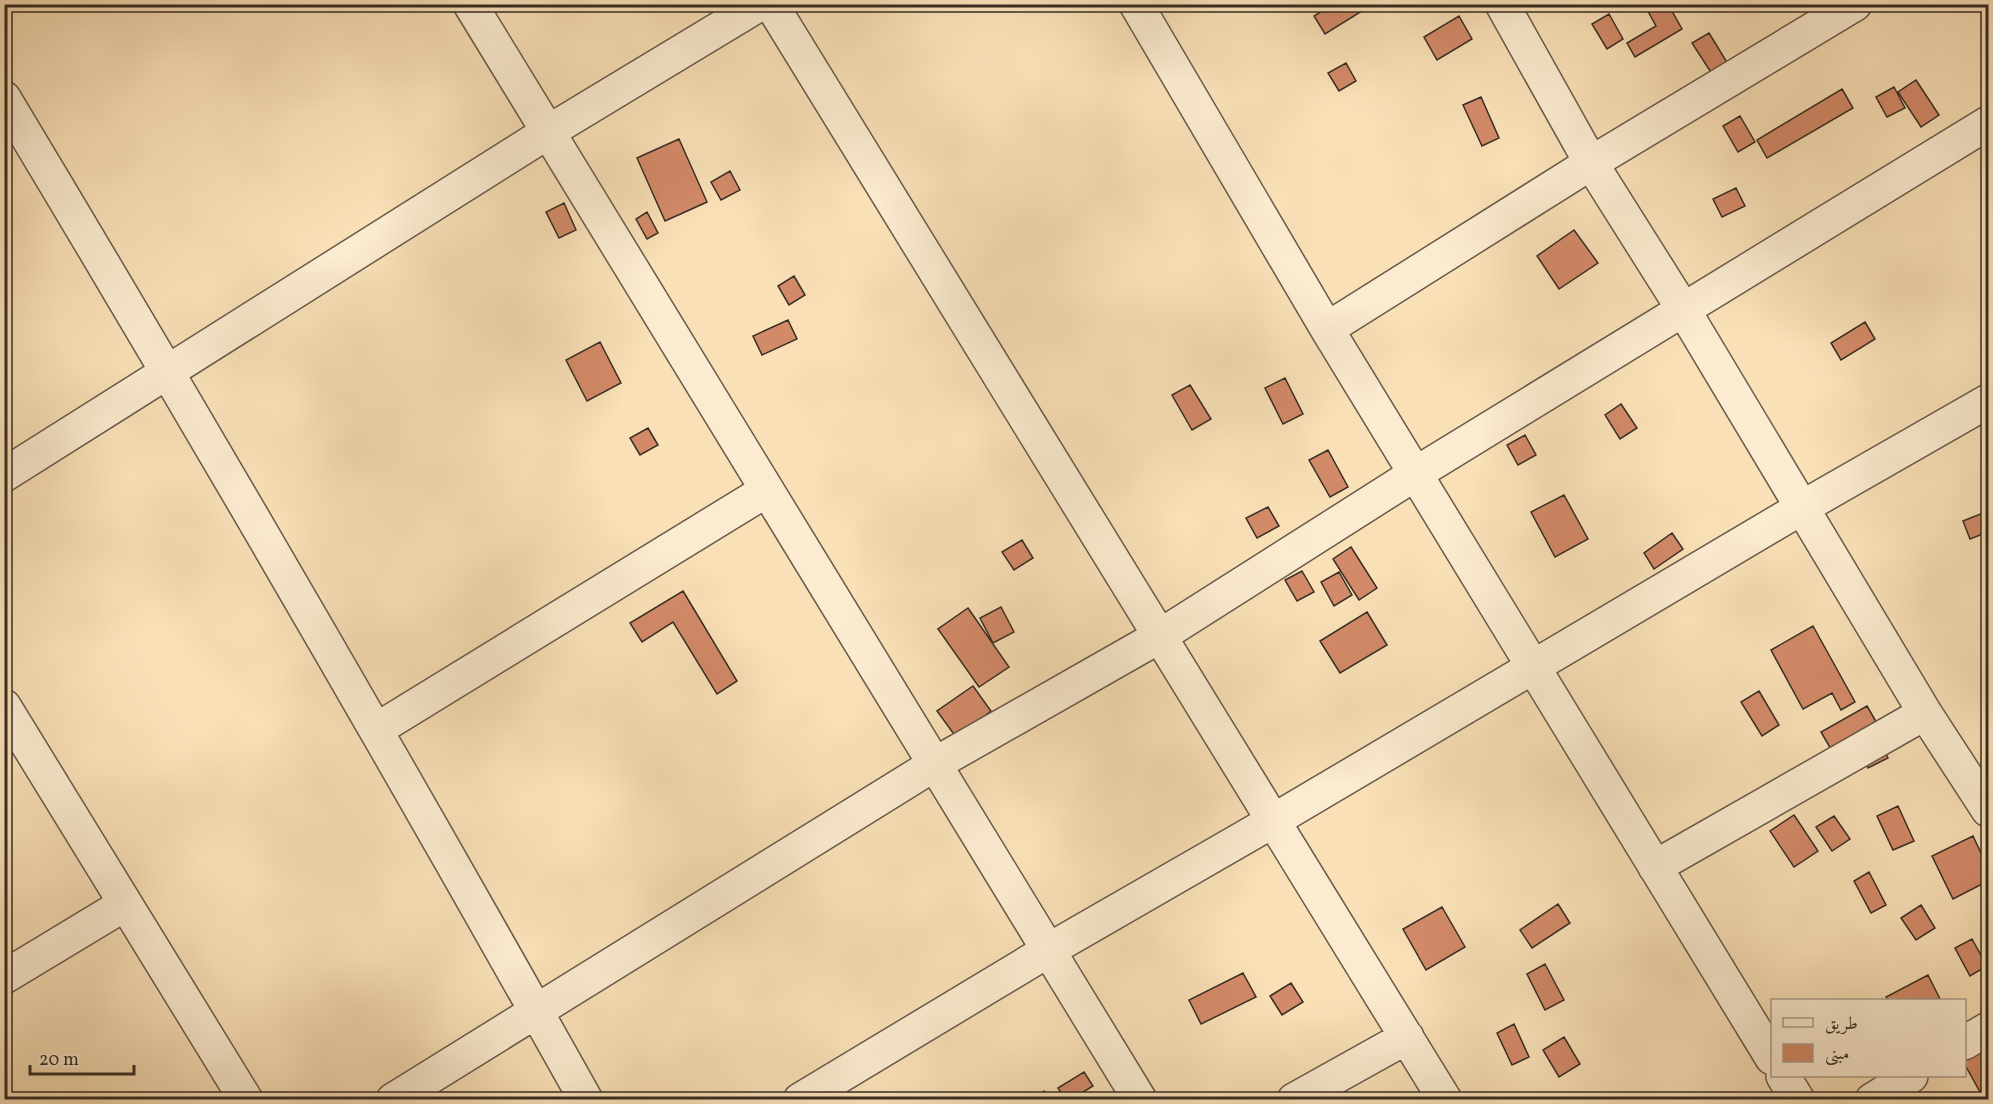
<svg xmlns="http://www.w3.org/2000/svg" width="1993" height="1104" viewBox="0 0 1993 1104" font-family="Vollkorn,Amiri,serif">
<rect width="100%" height="100%" fill="#f9e0b7"/>
<filter id="stains"><feTurbulence type="fractalNoise" baseFrequency=".00333" numOctaves="4"/><feColorMatrix values="0 0 0 0 .2 0 0 0 0 .09 0 0 0 0 .02 0 0 0 .5 -.17"/></filter>
<radialGradient id="worn" r=".72"><stop offset=".6" stop-color="#630" stop-opacity="0"/><stop offset="1" stop-color="#630" stop-opacity=".3"/></radialGradient>
<path fill="#d38a69" stroke="#362d24" stroke-width="1.5" d="M1333,4H1358L1362,11L1325,34L1314,16Z
M1644,4H1668L1682,29L1635,57L1627,43L1656,26Z
M1609,14L1623,39L1607,49L1592,24Z
M1459,16L1472,39L1437,60L1424,37Z
M1709,33L1728,64L1712,74L1692,43Z
M1346,63L1356,81L1339,91L1328,73Z
M1916,80L1939,115L1921,127L1898,92Z
M1894,87L1905,108L1887,117L1876,97Z
M1842,89L1853,108L1767,158L1757,140Z
M1481,97L1499,138L1482,146L1463,105Z
M1740,116L1755,142L1738,152L1723,126Z
M679,139L707,202L665,221L637,158Z
M730,171L740,190L721,200L711,182Z
M1736,188L1745,206L1722,217L1713,199Z
M564,203L576,230L559,238L546,212Z
M647,212L658,233L647,239L636,219Z
M1574,230L1598,263L1559,289L1537,256Z
M794,276L805,295L789,305L778,286Z
M788,320L797,339L762,355L753,336Z
M1865,322L1875,339L1841,360L1831,343Z
M600,342L621,383L587,401L566,360Z
M1285,378L1303,414L1283,424L1265,388Z
M1190,385L1211,419L1192,430L1172,395Z
M1621,404L1637,428L1620,439L1605,415Z
M648,428L658,445L640,455L630,438Z
M1525,435L1536,455L1518,465L1507,445Z
M1328,450L1348,487L1330,497L1309,460Z
M1564,495L1588,539L1555,557L1531,512Z
M1268,507L1279,526L1257,538L1246,518Z
M1988,511V532L1970,539L1963,521Z
M1672,533L1683,549L1654,569L1644,553Z
M1022,540L1033,558L1014,570L1002,552Z
M1351,547L1377,588L1359,600L1333,559Z
M1302,571L1314,592L1297,601L1285,580Z
M1339,572L1352,595L1334,606L1321,582Z
M683,591L737,681L717,694L673,622L642,642L630,623Z
M1001,607L1014,632L993,643L980,618Z
M968,608L1009,667L979,687L938,629Z
M1367,612L1387,645L1340,673L1320,641Z
M1813,626L1855,702L1841,710L1832,693L1803,709L1771,650Z
M973,686L991,711L956,737L937,711Z
M1759,691L1779,725L1762,736L1741,702Z
M1867,706L1878,725L1832,751L1821,732Z
M1878,739L1888,758L1868,768L1859,748Z
M1898,806L1914,841L1893,850L1877,816Z
M1794,815L1818,851L1794,867L1770,831Z
M1834,816L1850,839L1832,851L1816,827Z
M1973,836L1988,868V881L1953,899L1932,856Z
M1869,872L1886,905L1871,913L1854,881Z
M1558,904L1570,923L1532,948L1520,930Z
M1921,905L1935,928L1916,940L1901,918Z
M1442,907L1465,947L1426,970L1403,929Z
M1972,939L1987,966L1970,976L1955,948Z
M1545,964L1564,1000L1545,1010L1527,974Z
M1243,973L1256,997L1201,1024L1189,1000Z
M1928,975L1940,999L1888,1000L1886,997Z
M1291,983L1303,1002L1282,1015L1270,996Z
M1964,1021L1988,1066V1088L1980,1092L1964,1063Z
M1514,1024L1529,1057L1512,1065L1497,1033Z
M1564,1037L1580,1064L1559,1077L1543,1050Z
M1084,1072L1093,1086L1070,1100H1065L1058,1088Z
M1044,1091L1049,1100H1029Z"/>
<g fill="none" stroke-linecap="round" stroke-linejoin="round">
<g stroke="#675a49" stroke-width="36">
<path id="minor" d="M470,4L1140,1100
M771,4L1445,1100
M1136,4L1327,329L1772,1058
M1502,4L1591,163L1683,309L1925,713L1988,810
M4,98C203,429 397,763 586,1100
M1327,329L1591,163L1855,4
M4,475L548,132L760,4
M4,706L246,1100
M376,730L767,490
M1655,867L1925,713
M4,977L125,904
M1964,1043L1988,1029
M1783,1076L1798,1100
M393,1100L935,764L1160,636L1415,474L1988,123
M800,1100L1049,950L1273,821L1803,507L1988,401
M1294,1100L1407,1037
M1872,1100L1911,1076"/>
</g>
<use href="#minor" stroke="#fbebd0" stroke-width="33"/>
</g>
<rect width="1993" height="1104" fill="none" stroke="#f9e0b7" stroke-width="24"/>
<rect x="6" y="6" width="1981" height="1092" fill="none" stroke="#362d24" stroke-width="3"/>
<rect x="12" y="12" width="1969" height="1080" fill="none" stroke="#362d24" stroke-width="1.5"/>
<rect x="1771" y="999" width="195" height="78" fill="#fbebd0" stroke="#ac9f8b" stroke-width="1.5"/>
<rect x="1783" y="1018" width="30" height="9" fill="#fbebd0" stroke="#ac9f8b" stroke-width="1.5"/>
<text x="1825" y="1029" font-size="18" fill="#362d24">طريق</text>
<rect x="1783" y="1044" width="30" height="18" fill="#d38a69" stroke="#ac9f8b" stroke-width="1.5"/>
<text x="1825" y="1059" font-size="18" fill="#362d24">مبنى</text>
<path d="M30 1065v9h104v-9" fill="none" stroke="#362d24" stroke-width="3"/>
<text x="39" y="1065" font-size="18" fill="#362d24" stroke="#fbebd0" stroke-width="4.5" paint-order="stroke">20 m</text>
<rect width="100%" height="100%" filter="url(#stains)"/>
<rect width="100%" height="100%" fill="url(#worn)"/>
</svg>
